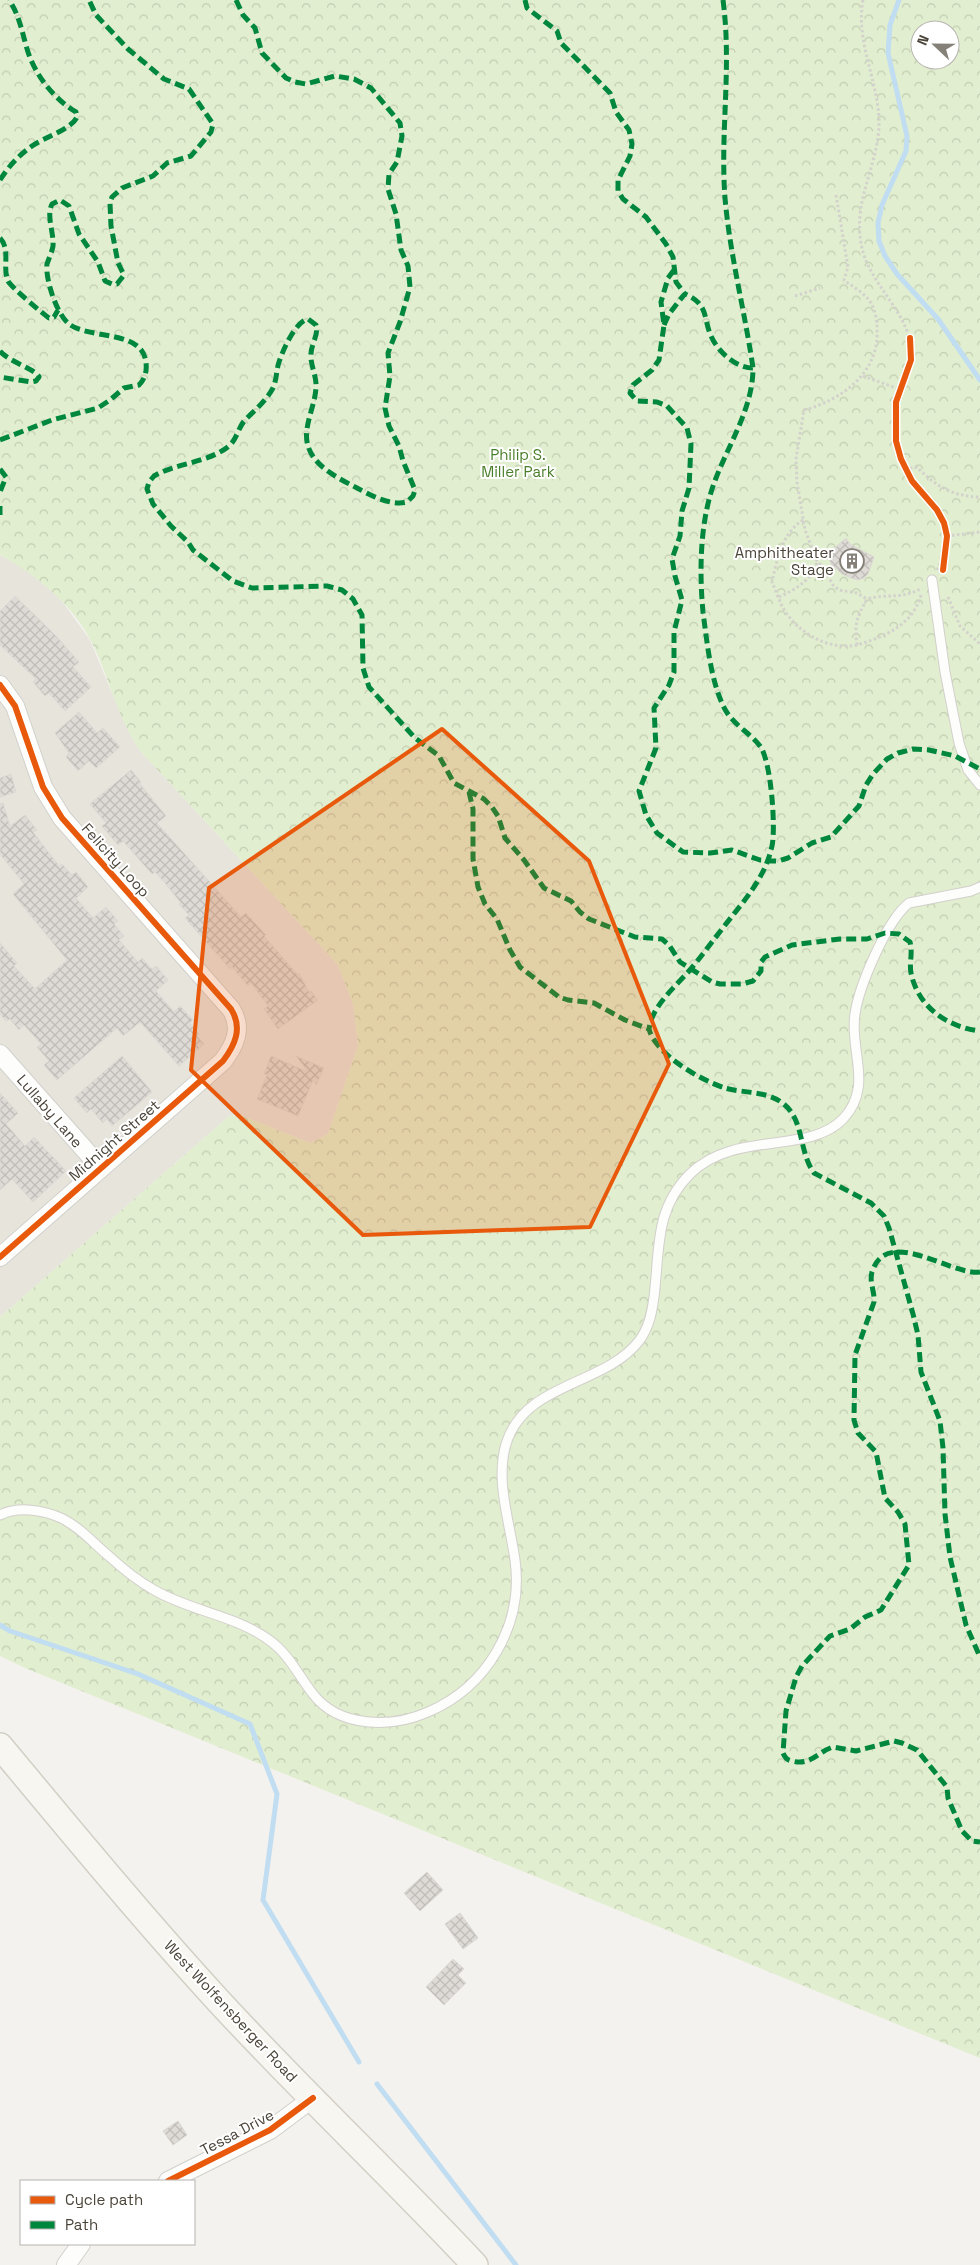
<svg xmlns="http://www.w3.org/2000/svg" width="980" height="2265" viewBox="0 0 980 2265" font-family="'Space Grotesk',sans-serif">
<defs>
<pattern id="park-crowns" width="20" height="18" patternUnits="userSpaceOnUse" patternTransform="scale(1.25)"><rect width="20" height="18" fill="#e1eecf"/><path d="M2 6a3 3 0 1 1 6 0M12 15a3 3 0 1 1 6 0" fill="none" stroke="#c3cdb2"/></pattern>
<pattern id="building-cross-hatch" width="8" height="8" patternUnits="userSpaceOnUse" patternTransform="scale(1.25)"><rect width="8" height="8" fill="#dedbd6"/><path d="M0 0l8 8M0 8l8-8" fill="none" stroke="#c0bdb8"/></pattern>
</defs>
<rect width="100%" height="100%" fill="#f4f2ee"/>
<path fill="#e7e4dc" d="M0,555L22,567L59,597L90,640L111,691L142,753L338,965L353,1004L358,1045L328,1134L310,1143L240,1115L229,1116L0,1317Z"/>
<path fill="url(#park-crowns)" fill-rule="evenodd" d="M0,0H980V2058L25,1668L0,1656V1317L229,1116L240,1115L310,1143L328,1134L358,1045L353,1004L338,965L142,753C117,720 110,678 91,641C72,604 36,575 0,555ZM920,30H950V60H920Z"/>
<g fill="none" stroke-linecap="round" stroke-linejoin="round">
<path stroke="#c0ddf1" stroke-width="5" d="M899,0L890,25L888,53L907,136L906,151L882,205L878,223L879,241L885,256L897,274L938,319L980,380
M0,1625L10,1631L138,1674L250,1724L277,1794L263,1900L359,2062
M377,2084L516,2265"/>
</g>
<path fill="url(#building-cross-hatch)" stroke="#dcd9d4" d="M846,538L850,544L874,557L868,574L864,578L858,580L851,578L842,574L831,564L829,558L830,552Z
M15,596L56,636L79,662L73,667L91,687L65,711L49,693L45,696L33,682L36,679L0,645V611Z
M79,712L97,733L103,728L120,747L96,768L89,761L78,771L66,757L69,753L55,733Z
M131,770L141,782L140,784L166,816L157,823L241,917L246,913L266,935L264,936L297,974L299,973L309,992L311,991L318,1000L278,1029L264,1009L268,1006L251,983L248,986L232,967L230,969L185,918L189,915L179,904L181,903L165,883L155,872L152,874L123,841L118,845L102,826L106,823L90,804Z
M11,774L16,792L0,797V778Z
M3,803L10,826L25,815L37,830L33,832L59,866L62,864L72,875L76,872L88,887L76,898L93,918L106,907L118,921L114,924L124,936L119,940L138,962L142,958L152,969L156,966L168,980L156,991L174,1012L180,1006L193,1020L190,1023L199,1034L197,1036L204,1044L179,1066L140,1022L123,1036L117,1028L57,1080L44,1065L49,1061L37,1047L41,1044L24,1025L19,1030L10,1019L6,1021L0,1014V943L17,963L14,966L35,989L67,960L13,894L24,884L0,854V804Z
M122,1056L152,1092L112,1126L107,1119L103,1123L91,1109L87,1113L74,1098Z
M271,1056L308,1072L296,1056L324,1068L316,1085L313,1080L298,1116L257,1099L267,1075L264,1074Z
M0,1093L18,1113L6,1124L25,1146L34,1137L66,1171L33,1202L12,1179L0,1190Z
M427,1872L443,1890L420,1911L404,1893Z
M460,1913L478,1938L463,1949L445,1924Z
M453,1959L464,1969L458,1975L466,1983L444,2005L426,1987Z
M178,2121L187,2135L173,2145L163,2131Z"/>
<g fill="none" stroke-linecap="round" stroke-linejoin="round">
<g stroke="#d2d0cb" stroke-width="11">
<path id="lane" d="M932,580L945,672L959,743L968,770L980,785
M0,1515C18,1506 43,1510 61,1518C80,1527 94,1544 110,1557C123,1569 138,1581 154,1590C190,1611 235,1615 269,1640C289,1654 298,1675 313,1694C339,1728 392,1728 428,1712C487,1687 524,1625 515,1560C510,1523 495,1481 506,1444C525,1382 604,1386 639,1341C649,1328 652,1312 654,1297C660,1249 654,1209 691,1173C736,1130 808,1155 843,1119C874,1086 849,1051 855,1014C859,986 887,920 909,903L971,891L980,887"/>
</g>
<g stroke="#d2d0cb" stroke-width="20">
<path id="street" d="M0,685L15,706L43,787L62,818L231,1009C243,1028 235,1045 223,1061L0,1257
M0,1054L101,1168
M168,2181L270,2130L313,2098
M66,2265L81,2244"/>
</g>
<g stroke="#d3cfc5" stroke-width="28">
<path id="secondary" d="M0,1746C70,1830 140,1915 214,1996C298,2088 390,2174 475,2265"/>
</g>
<path stroke="#d3d2cc" stroke-width="3" stroke-dasharray="2.5 2.5" stroke-linecap="butt" d="M863,0C855,44 880,83 879,126C877,170 850,205 863,252C873,287 909,314 911,349C912,364 904,374 899,388C893,405 893,426 897,444C901,464 911,482 924,497C932,506 940,512 944,524C950,541 943,559 944,576
M836,195L848,267L844,280C853,287 865,293 871,303C875,310 877,320 877,329C880,372 842,400 804,410L796,459L797,482L805,530L817,561L823,567L833,585L839,590L857,593L867,599
M795,296L820,288
M863,376L899,389
M905,469L917,467C935,486 954,497 980,497
M803,520C782,533 777,560 772,582C775,589 778,597 781,604C794,631 827,651 857,645
M947,536L980,532
M937,570L943,558
M921,595C913,625 884,637 857,645C854,624 857,617 867,599C889,593 901,600 922,588
M779,597C795,590 813,579 817,562
M948,597L960,626L980,644"/>
<use href="#lane" stroke="#fdfdfc" stroke-width="9"/>
<use href="#street" stroke="#fdfdfc" stroke-width="18"/>
<use href="#secondary" stroke="#f7f6f1" stroke-width="25"/>
<path stroke="#00873e" stroke-width="5" stroke-dasharray="10 5" stroke-linecap="butt" d="M236,0L243,15L255,28L262,53L286,78L295,82L306,84L335,76L354,79L371,88L400,123L402,136L397,162L389,174L388,189L396,214L401,250L408,266L410,287L400,322L388,353L390,376L385,408L389,426L399,446L403,461L415,490L413,496L407,502C391,506 372,496 357,488C334,476 302,461 307,429C309,415 315,402 316,388C317,376 310,365 311,354C311,344 319,335 316,325L308,319C295,322 283,350 279,362C276,371 277,379 273,388C266,401 255,410 245,420C238,428 237,439 229,446C208,463 176,463 154,476L149,482L147,489L153,504L171,526L188,542L193,550L233,581L252,588L327,586L342,590L353,599L362,615L363,668L369,687L415,738L439,756L454,783L484,799L492,807L498,816L505,838L524,860L544,888L571,901L580,912L589,919L635,937L662,939L669,945L680,962L712,982L720,984H742L753,981L761,971V962L765,957L792,945L840,939H867L885,933L899,934L910,942C913,953 909,963 911,973C918,1007 947,1027 980,1031
M525,0L527,8L557,31L561,43L610,93L616,112L629,130L632,144L630,156L618,180V191L623,199L646,217L666,244L673,257L676,282L685,294
M723,0C732,67 720,132 725,198C730,256 745,312 753,368C753,407 730,442 716,478C700,518 699,569 703,612C707,642 711,685 726,711C734,725 750,733 760,746C771,760 776,828 772,846C765,879 742,903 722,929C711,943 701,957 689,971C675,987 652,1006 649,1029C655,1054 702,1081 725,1088C742,1093 766,1091 781,1102C805,1118 798,1151 814,1173L871,1203L884,1216L889,1228L913,1314L918,1335L921,1372L940,1421L943,1448L945,1514L950,1557L966,1625L980,1657
M0,180C9,166 18,156 32,146C43,138 72,129 77,117L76,112C54,99 36,76 28,52C22,33 20,16 9,0
M0,238C11,250 2,267 8,281C10,286 42,313 49,318L54,317L58,310
M674,270L668,278L661,302L664,325L659,360L652,370L633,385L630,393L637,401L657,402L667,406L687,428L691,444L689,488L682,511L680,536L672,559L675,576L682,600L674,632V672L669,685L654,708L656,748L639,791L646,815L657,833L683,852L710,853L732,850L760,860L778,861L788,858L812,843L831,837L859,806L866,785L873,774L887,759L898,753L913,749L929,750L955,756L980,769
M664,325L669,314L683,296L685,294C709,304 703,318 711,336C718,352 736,368 753,368
M0,351C9,362 36,369 39,377L36,381L31,382L0,377
M0,440L52,420L98,408L110,400L124,388L139,385C145,379 147,371 146,363C143,329 90,340 69,324C57,315 45,279 47,264C49,258 52,252 53,246C54,232 46,216 52,204L60,200L69,206L79,234L98,262L105,281L112,284H117L124,275L118,263L111,226L110,203L112,197L122,188L153,176L167,163L191,156L211,132L213,124L189,89L164,79L128,49L96,15L89,0
M0,469L6,477L0,492
M0,506V515
M469,792L473,809V859L478,887L485,904L497,919L510,950L520,967L559,997L568,1000L594,1003L625,1020L649,1029
M980,1272C951,1276 887,1225 872,1272C869,1282 875,1292 874,1302L855,1355L854,1420L858,1433L876,1452L885,1498L898,1512L905,1524L909,1565L881,1610L865,1617L850,1629L830,1636L802,1666L796,1677L786,1711L783,1753C785,1758 787,1760 792,1761C811,1766 817,1752 833,1747L856,1751L894,1741L902,1743L917,1750L947,1787L948,1798L962,1831L972,1841L980,1842"/>
<g stroke="#fff" stroke-width="9">
<path id="cycleway" d="M910,338L911,360L896,402V441L901,459L912,481L937,510L944,523L947,536L943,570
M0,685L15,706L43,787L62,818L231,1009C243,1028 235,1045 223,1061L0,1257
M168,2181L270,2130L313,2098"/>
</g>
<use href="#cycleway" stroke="#e8590c" stroke-width="6"/>
</g>
<path fill="#e8590c" fill-opacity="0.2" stroke="#e8590c" stroke-width="4" stroke-linejoin="round" d="M442,729L589,861L669,1064L590,1227L363,1235L191,1070L209,888Z"/>
<defs>
<g id="building-ring" transform="scale(1.25)"><circle r="9.5" fill="#fff" stroke="#868178" stroke-width="1.5"/><path d="M-4-6H4V6H1V3H-1V6H-4ZM-2.5-4.3h1.7v1.8h-1.7ZM.8-4.3h1.7v1.8H.8ZM-2.5-1h1.7V.8h-1.7ZM.8-1h1.7V.8H.8Z" fill="#868178"/></g>
</defs>
<g fill-rule="evenodd">
<use href="#building-ring" x="852" y="561"/>
</g>
<g text-anchor="middle" dominant-baseline="central" stroke-width="4" stroke-linejoin="round" paint-order="stroke">
<g font-size="15" fill="#4a7f2a" stroke="#fff">
<text x="518" y="454">Philip S.<tspan x="518" dy="17">Miller Park</tspan></text>
</g>
<g font-size="15" fill="#4b4439" stroke="#fff" text-anchor="end">
<text x="834" y="552">Amphitheater<tspan x="834" dy="17">Stage</tspan></text>
</g>
<g font-size="15" fill="#4b4439" stroke="#fff">
<text transform="translate(116 860) rotate(48)">Felicity Loop</text>
<text transform="translate(50 1111) rotate(49)">Lullaby Lane</text>
<text transform="translate(114 1140) rotate(-41)">Midnight Street</text>
<text transform="translate(231 2011) rotate(47)">West Wolfensberger Road</text>
<text transform="translate(237 2132) rotate(-28)">Tessa Drive</text>
</g>
</g>
<rect x="20" y="2180" width="175" height="65" fill="#ffffff" stroke="#b7b4b0"/>
<rect x="30" y="2196" width="25" height="8" fill="#e8590c" stroke="#b7b4b0"/>
<text x="65" y="2205" font-size="15" fill="#4b4439">Cycle path</text>
<rect x="30" y="2221" width="25" height="8" fill="#00873e" stroke="#b7b4b0"/>
<text x="65" y="2230" font-size="15" fill="#4b4439">Path</text>
<g transform="translate(935 45) rotate(292)"><circle r="24" fill="#ffffff" stroke="#b7b4b0"/>
<path d="M0-4L9 19L0 12L-9 19Z" fill="#868178"/>
<text y="-8" font-size="14" font-weight="bold" text-anchor="middle" fill="#4b4439">N</text>
</g>
</svg>
